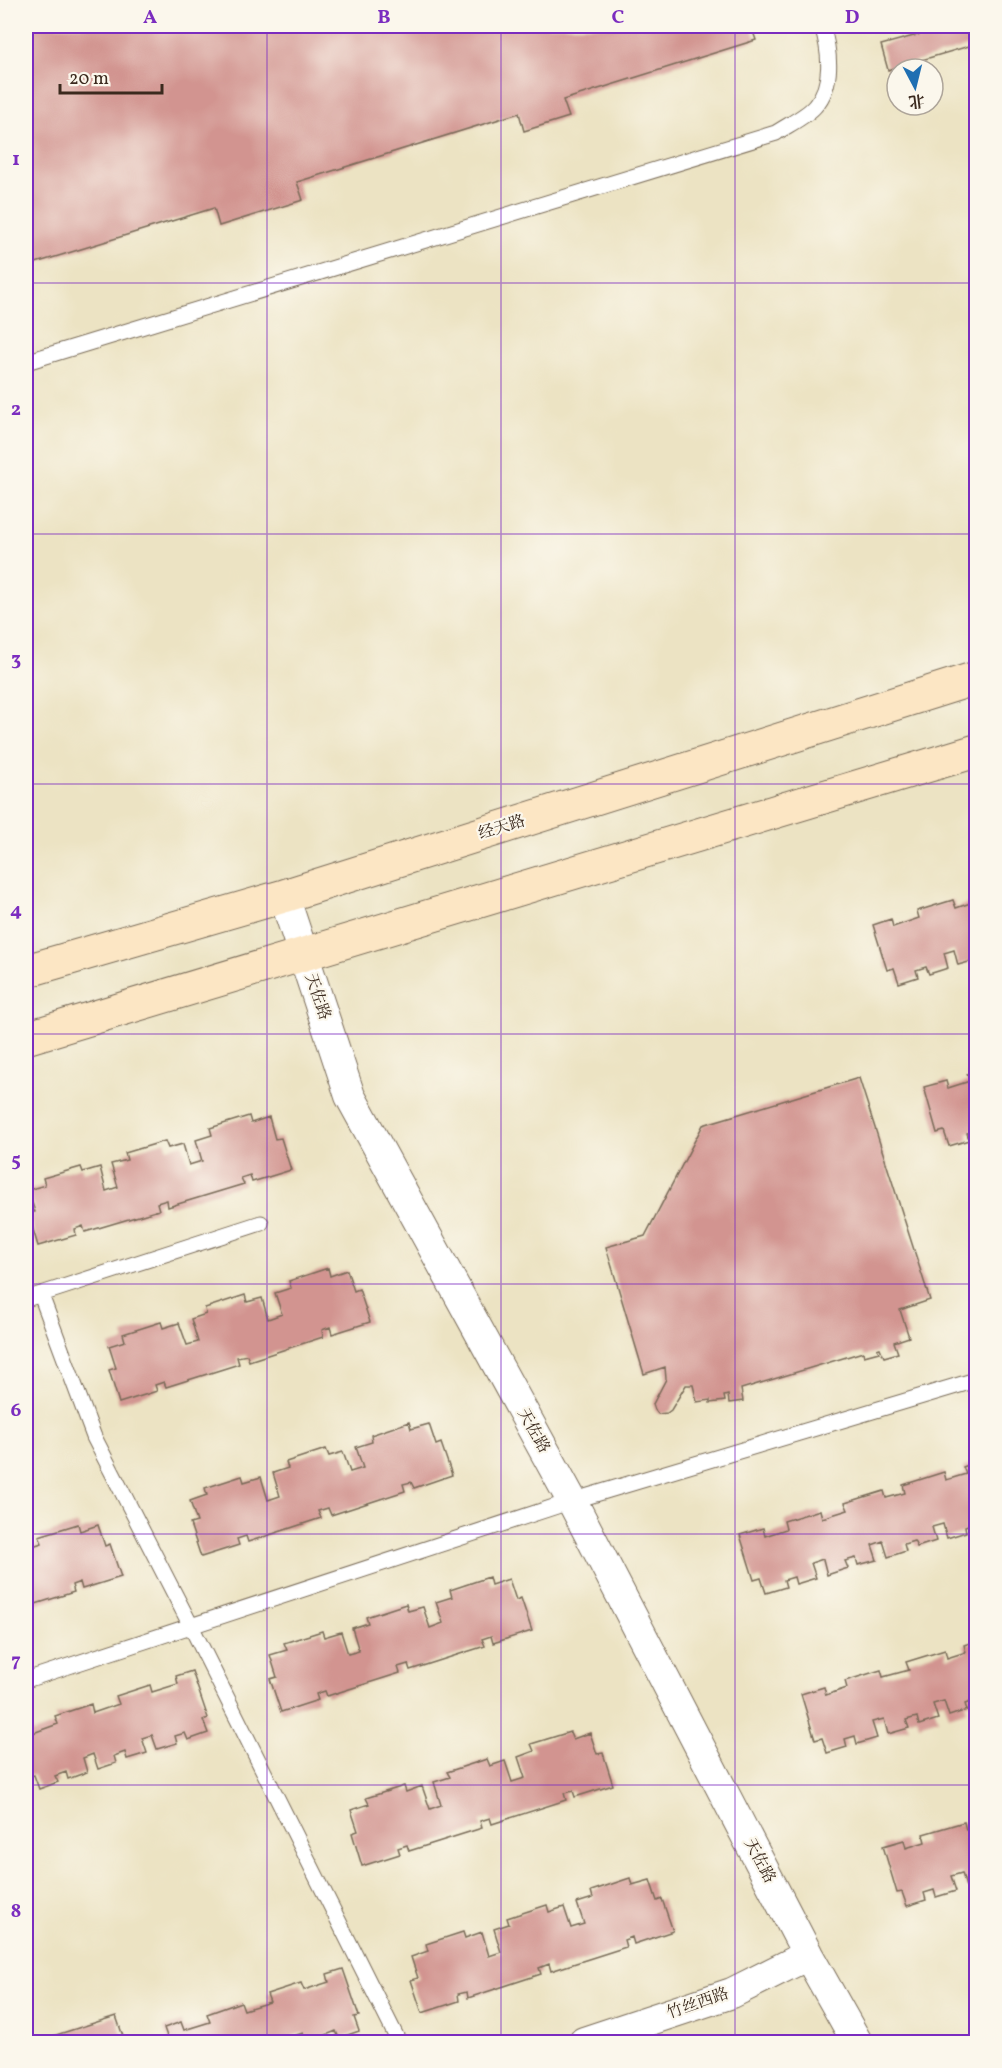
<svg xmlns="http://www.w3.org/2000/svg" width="1002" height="2068" viewBox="0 0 1002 2068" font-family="Vollkorn,'Noto Serif SC',serif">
<rect width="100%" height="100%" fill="#fbf7ec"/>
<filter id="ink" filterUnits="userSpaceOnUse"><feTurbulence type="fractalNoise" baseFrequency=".0167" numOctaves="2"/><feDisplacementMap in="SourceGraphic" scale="12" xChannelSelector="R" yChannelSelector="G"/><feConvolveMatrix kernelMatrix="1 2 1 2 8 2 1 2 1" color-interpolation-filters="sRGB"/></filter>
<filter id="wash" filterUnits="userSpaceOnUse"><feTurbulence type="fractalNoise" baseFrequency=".008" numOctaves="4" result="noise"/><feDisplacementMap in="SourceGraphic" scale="24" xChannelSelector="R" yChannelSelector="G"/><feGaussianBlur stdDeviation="1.35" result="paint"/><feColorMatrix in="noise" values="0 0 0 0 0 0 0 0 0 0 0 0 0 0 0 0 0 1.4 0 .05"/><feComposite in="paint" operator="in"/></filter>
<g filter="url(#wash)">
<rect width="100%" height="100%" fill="#ece3c3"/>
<g id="blocks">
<path fill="#d29490" d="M26,26H751L756,40L563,100L569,117L524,131L519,113L297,182L303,200L219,226L214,208L26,266Z
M874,26H897L876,32Z
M950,26H976V44L888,70L881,45Z
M953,900L956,908L976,901V953H975L976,960L958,965L954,950L944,953L948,968L929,974L926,967L916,970L918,977L899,983L894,968L887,970L873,925L891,919L893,927L919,918L917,911Z
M976,1071V1130L967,1133L969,1140L949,1146L944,1131L937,1133L924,1087L946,1081L948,1088L970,1081L967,1074Z
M859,1078L930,1300L900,1310L909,1337L894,1342L898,1353L884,1357L880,1348L877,1349L879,1352L864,1356L863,1352L741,1389L743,1401L729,1403L728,1395L724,1396L725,1401L710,1403V1400L697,1402L693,1385H686L671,1410L667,1413L658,1414L655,1410L653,1404L666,1379L665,1367L644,1374L606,1247L645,1236L703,1125Z
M249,1116L251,1123L269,1117L275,1139L281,1138L291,1170L252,1182L250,1175L241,1178L244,1184L168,1207L167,1200L157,1203L159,1210L85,1232L83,1226L75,1229L76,1235L38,1246L28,1213L35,1212L28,1190L45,1185L43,1178L81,1167L83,1172L100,1167L106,1191L118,1187L111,1164L127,1160L125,1153L165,1141L168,1148L183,1144L189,1165L202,1161L196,1140L212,1135L210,1128Z
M328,1268L330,1276L347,1270L354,1291L359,1289L370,1322L332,1334L330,1327L322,1330L323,1337L249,1361L247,1355L237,1357L239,1364L166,1387L164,1382L155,1385L157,1391L119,1403L109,1370L116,1368L109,1346L125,1341L123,1334L161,1322L163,1328L179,1323L187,1345L198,1342L191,1319L206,1314L205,1308L245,1295L247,1302L262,1298L268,1319L282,1314L275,1293L291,1288L289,1281Z
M409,1422L411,1429L429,1424L436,1445L441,1443L452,1475L414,1488L411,1482L403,1484L405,1491L331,1515L328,1508L318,1511L321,1518L248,1542L246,1536L237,1539L239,1545L201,1557L190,1524L197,1522L190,1501L207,1495L205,1488L242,1476L244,1482L261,1477L268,1500L280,1496L273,1473L288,1468L286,1462L326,1449L329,1456L343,1452L350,1472L363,1468L356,1447L372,1442L371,1435Z
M976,1462V1529L974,1523L965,1526L966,1532L947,1538L943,1524L932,1527L936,1541L917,1547L914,1541L904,1544L906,1551L888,1557L883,1541L872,1545L877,1560L858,1565L856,1558L845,1561L848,1568L827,1575L823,1559L811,1563L816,1578L796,1584L794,1577L784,1580L786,1587L766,1593L761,1578L754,1580L740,1535L763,1528L765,1536L786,1529L784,1521L820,1510L822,1518L848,1510L845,1503L884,1491L886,1498L905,1493L903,1485L944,1472L946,1480L966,1474L963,1467Z
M78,1524L80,1531L98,1525L105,1546L110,1544L121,1577L82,1589L80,1582L72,1585L74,1592L26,1607V1571L32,1569L26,1548L42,1543L39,1536Z
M489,1577L491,1585L509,1579L516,1600L521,1598L532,1631L493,1643L491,1636L482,1639L485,1646L410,1670L408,1664L398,1667L400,1673L327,1696L325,1691L316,1694L318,1700L281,1712L270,1679L277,1677L270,1655L287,1650L284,1643L322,1631L324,1637L341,1632L348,1654L359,1651L352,1628L368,1623L366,1617L406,1604L408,1611L423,1607L430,1628L443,1623L436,1602L452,1597L450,1590Z
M976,1641V1700L965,1704L967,1710L949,1716L944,1701L933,1704L938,1719L919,1725L917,1717L906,1720L909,1728L888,1734L884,1719L872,1722L877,1738L857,1744L855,1736L845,1739L847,1747L827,1753L822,1738L815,1740L801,1694L824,1687L826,1695L847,1688L845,1681L881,1670L883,1677L909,1670L906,1662L945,1650L947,1658L966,1652L964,1645Z
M192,1671L208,1718L203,1720L208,1733L188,1740L185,1733L175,1736L177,1743L157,1749L152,1735L142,1738L147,1753L127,1759L125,1752L114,1756L116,1763L98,1769L93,1754L83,1758L87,1772L68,1779L66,1772L55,1776L58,1782L39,1789L34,1775L29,1776L26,1765V1725L30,1724L33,1733L58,1724L55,1716L91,1704L93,1713L119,1704L116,1696L150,1685L152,1692L178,1684L176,1676Z
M570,1732L573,1739L590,1733L597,1754L603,1753L613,1785L575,1797L573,1791L564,1793L566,1800L492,1824L490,1818L480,1821L482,1828L409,1851L407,1845L398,1848L400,1854L362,1866L352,1833L358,1831L351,1810L369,1804L366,1798L404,1786L406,1792L422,1786L430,1809L441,1805L434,1782L450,1777L447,1772L487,1759L490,1766L505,1761L512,1782L525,1778L518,1757L534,1751L531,1744Z
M964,1822L966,1830L976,1827V1884L966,1887L962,1873L951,1876L956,1891L936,1897L934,1890L924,1893L926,1900L907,1906L902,1892L897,1893L883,1846L904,1840L906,1848L925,1842L923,1834Z
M630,1878L632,1885L650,1880L657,1901L662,1899L673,1931L634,1944L632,1937L624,1940L626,1947L551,1971L549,1964L539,1968L541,1974L468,1998L467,1992L458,1994L459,2001L422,2013L411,1980L418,1978L411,1957L428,1951L426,1944L463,1932L465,1938L482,1932L489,1956L501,1952L494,1929L509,1924L507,1918L547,1905L549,1912L564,1907L571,1928L584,1924L577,1903L593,1898L591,1891Z
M343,1969L359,2016L354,2017L359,2031L339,2038L336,2031L326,2035L328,2041L324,2042H306L303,2033L293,2036L295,2042H169L164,2028L181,2022L184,2030L210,2022L207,2014L241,2002L244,2010L270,2002L267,1994L301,1983L304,1990L329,1982L327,1974Z
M116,2016L125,2042H34Z"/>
</g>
</g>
<g filter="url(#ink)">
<use href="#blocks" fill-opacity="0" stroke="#796b58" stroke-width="1.5"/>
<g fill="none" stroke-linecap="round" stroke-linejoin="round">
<g stroke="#796b58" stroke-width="17">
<path id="service" d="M26,362L776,133C786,126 807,116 815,106C834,85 830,51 822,26
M41,1295L94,1437L191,1626L399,2042
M26,1299L261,1223
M26,1680L572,1501L976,1380"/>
</g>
<g stroke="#796b58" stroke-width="32">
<path id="minor" d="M284,896L350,1096L572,1501L808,1955L857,2042
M584,2042L732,1993L808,1955"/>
</g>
<g stroke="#796b58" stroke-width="35">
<path id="secondary" d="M26,971L284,896L976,678
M26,1038L976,751"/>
</g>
<use href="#service" stroke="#fff" stroke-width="15"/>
<use href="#minor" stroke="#fff" stroke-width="30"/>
<use href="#secondary" stroke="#fce6c4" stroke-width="33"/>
</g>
</g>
<path fill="none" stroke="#7b2cbf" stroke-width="1.5" stroke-opacity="0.55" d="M267,26V2042M501,26V2042M735,26V2042M26,283H976M26,534H976M26,784H976M26,1034H976M26,1284H976M26,1534H976M26,1785H976"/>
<g text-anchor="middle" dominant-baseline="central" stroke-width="4.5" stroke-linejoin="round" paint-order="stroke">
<g font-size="16" fill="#3b2a1e" stroke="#fbf7ec">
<text transform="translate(502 828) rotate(-17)">经天路</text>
<text transform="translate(317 997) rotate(71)">天佐路</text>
<text transform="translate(533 1431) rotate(61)">天佐路</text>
<text transform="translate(759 1861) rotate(62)">天佐路</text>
<text transform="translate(698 2004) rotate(-19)">竹丝西路</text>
</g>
</g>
<rect width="1002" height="2068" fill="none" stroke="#fbf7ec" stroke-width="66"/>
<g transform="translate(915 87) rotate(173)"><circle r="28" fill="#fbf7ec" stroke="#aea59a" stroke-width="1.5"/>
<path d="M0-4.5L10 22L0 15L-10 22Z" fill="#1f6fb2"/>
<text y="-9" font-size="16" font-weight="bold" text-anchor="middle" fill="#3b2a1e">北</text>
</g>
<path d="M60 84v9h102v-9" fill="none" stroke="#3b2a1e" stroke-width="3"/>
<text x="69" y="84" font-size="18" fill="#3b2a1e" stroke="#fbf7ec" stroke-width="4.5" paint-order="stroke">20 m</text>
<rect x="33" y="33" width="936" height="2002" fill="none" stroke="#7b2cbf" stroke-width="2"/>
<g font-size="20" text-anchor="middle" font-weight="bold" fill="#7b2cbf">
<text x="150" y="23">A</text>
<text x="384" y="23">B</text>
<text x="618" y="23">C</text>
<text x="852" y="23">D</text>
<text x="16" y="165">1</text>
<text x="16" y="415">2</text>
<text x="16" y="665">3</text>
<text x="16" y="916">4</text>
<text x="16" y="1166">5</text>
<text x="16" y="1416">6</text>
<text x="16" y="1666">7</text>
<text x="16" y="1917">8</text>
</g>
</svg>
